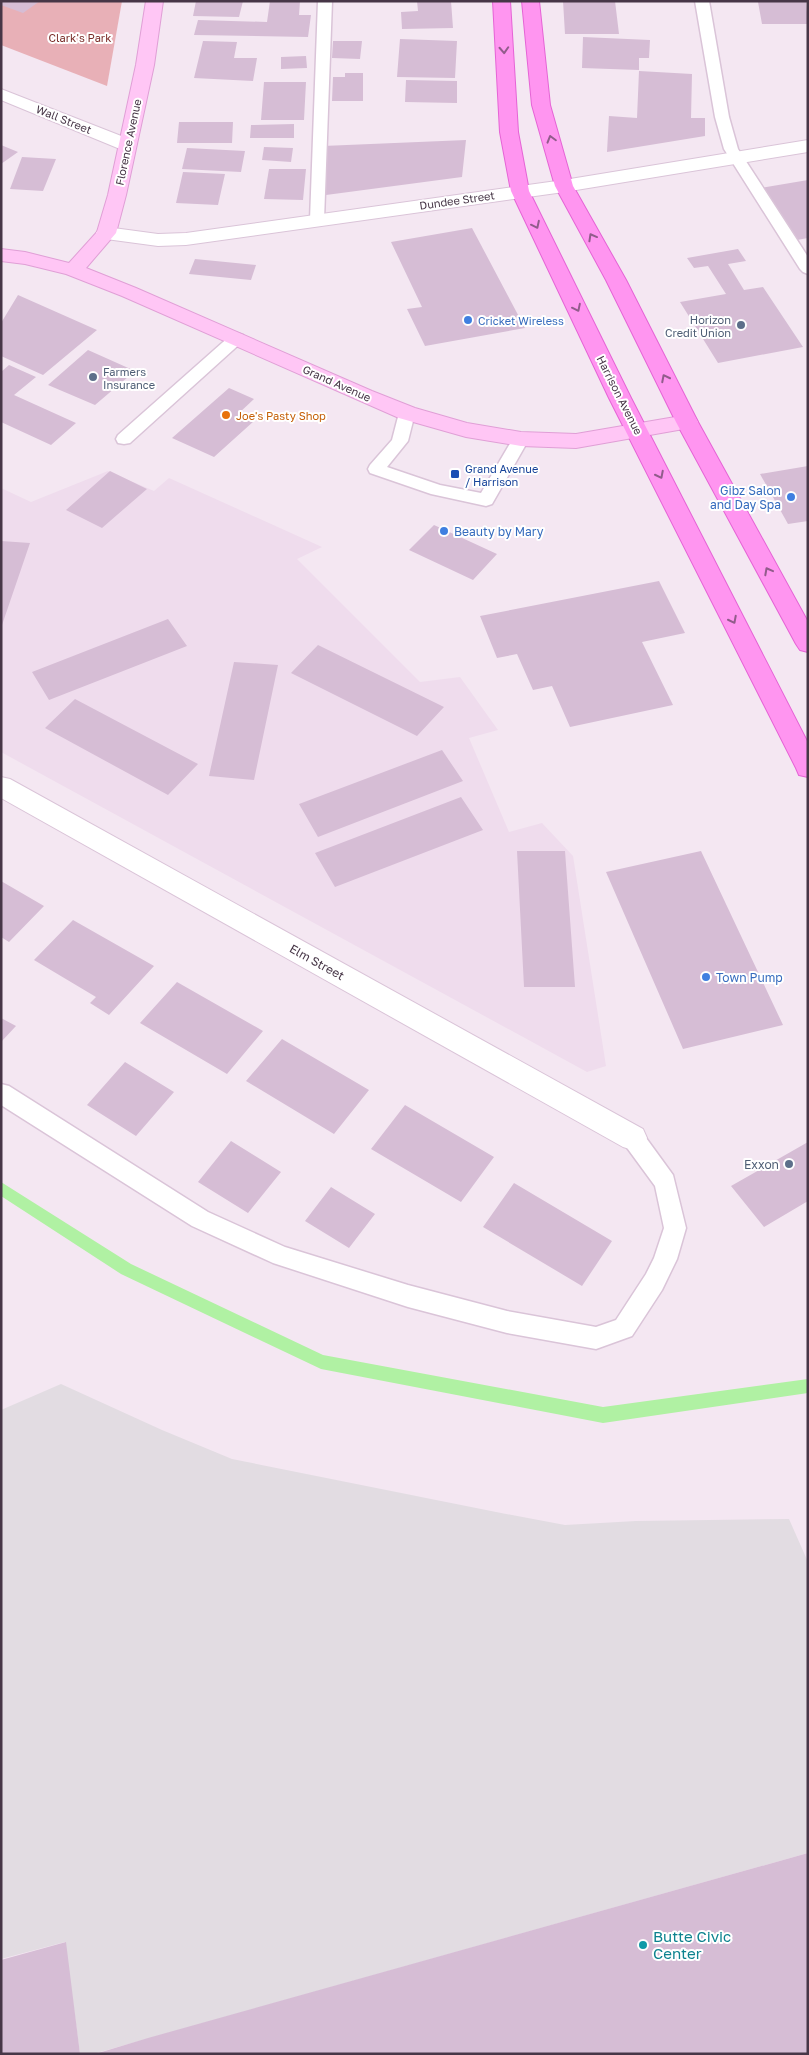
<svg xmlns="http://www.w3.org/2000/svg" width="809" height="2055" viewBox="0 0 809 2055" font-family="'Golos Text',sans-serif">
<rect width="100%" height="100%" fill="#f4e7f2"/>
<path fill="#efdced" d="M108,471L154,491L169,478L322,547L297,559L420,682L460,677L498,730L469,738L509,832L542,823L573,856L606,1066L587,1072L1,752V488L31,502Z"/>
<path fill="#e8b0b7" d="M1,1H122L107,86L1,45Z"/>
<path fill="#e2dce2" d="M61,1384L162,1430L232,1459L496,1512L565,1525L636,1521L789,1519L808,1562V1853L93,2054H80L65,1942L1,1959V1410Z"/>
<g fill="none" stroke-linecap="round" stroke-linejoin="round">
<path fill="#b0f1a3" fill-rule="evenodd" d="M1,1182L131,1264L323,1355L603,1407L808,1379V1393L603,1423L321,1369L121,1274L1,1196Z"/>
</g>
<path fill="#d6bdd5" d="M1,1H40L23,13L1,5Z
M196,1H243L239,17L193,16Z
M270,1H300L299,15H311L308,37L194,35L198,20L267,22Z
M417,1H451L453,28L402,29L401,12L418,11Z
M563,1H615L619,34H565Z
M758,2H806L808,24H762Z
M583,37L650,40L649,58H639V70L582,68Z
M400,39L457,41L455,78L397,77Z
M203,41L237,42L234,58H257L253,81L194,78Z
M333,41H362L360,59L332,58Z
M306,56L307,68L281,69V57Z
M639,71L692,74L691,118H705V136L607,152L609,116L637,118Z
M345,73H363V101H332L333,77H345Z
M406,80L457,81V103L405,102Z
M264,82H306L304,120H261Z
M179,122H233L232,143H177Z
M294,124V138H250L251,125Z
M466,140L462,177L326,195L323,146Z
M1,145L18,152L1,164Z
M264,147L293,148L291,162L262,160Z
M187,148L245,151L241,172L182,169Z
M22,157L56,159L43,191L10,189Z
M269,169H306L303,200L264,199Z
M183,172L225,174L218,205L176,203Z
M808,180V238L797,240L761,188Z
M472,228L525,328L425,346L407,309L422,307L391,242Z
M738,249L746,261L728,264L744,290L763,287L803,347L718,363L680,302L726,294L708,266L694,268L687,258Z
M195,259L256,265L251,280L189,274Z
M18,295L97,330L43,375L1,356V323Z
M88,350L135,371L95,405L48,385Z
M9,365L36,377L14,395L76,423L51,445L1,422V372Z
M229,388L254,399L238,414L254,421L214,457L172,438Z
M808,466V521L788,524L760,474Z
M110,471L147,489L102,528L66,510Z
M434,525L497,554L473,580L409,550Z
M1,541L30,543L2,625H1Z
M659,581L685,633L642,642L673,705L570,727L552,686L533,690L517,654L497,658L480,616Z
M168,619L187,646L49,700L32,672Z
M318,645L444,707L417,736L291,673Z
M234,662L278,665L254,780L209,776Z
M75,699L198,764L168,795L45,728Z
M442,750L463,781L318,837L299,804Z
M461,797L483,830L335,887L315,853Z
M517,851H565L575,987H524Z
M701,851L783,1025L683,1049L606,872Z
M1,881L44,906L9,942L1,937Z
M73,920L154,966L109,1015L90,1003L96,997L34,960Z
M177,982L263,1031L227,1074L140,1023Z
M1,1018L16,1026L1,1042Z
M282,1039L369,1090L334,1134L246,1081Z
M125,1062L174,1092L136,1136L87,1105Z
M405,1105L494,1157L461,1202L371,1149Z
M231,1141L281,1172L248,1213L198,1182Z
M808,1142V1201L764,1227L731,1186Z
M514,1183L612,1241L582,1286L483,1227Z
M331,1187L375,1214L349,1248L305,1221Z
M808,1853V2054H95L148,2038Z
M66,1942L80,2054H1V1960Z"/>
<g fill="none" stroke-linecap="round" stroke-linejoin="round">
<g stroke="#dac4d8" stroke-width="3">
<path id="lane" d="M318,1H332L324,220L322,223H312L310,220Z
M695,1H709L729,117L738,149L808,257V274L803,272L800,269L724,149L715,117Z
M237,333L243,335L245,338L243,341L130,443L124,444L118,443L116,439L118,435L231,335Z
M407,408L413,409L415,413L408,441L387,467L440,485L481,493L515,435L521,434L527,435L529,439L492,504L486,506L431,494L370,473L368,469L370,465L392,440L399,413L401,409Z
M1,1084L9,1086L208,1212L285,1247L408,1285L507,1311L596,1327L616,1320L646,1274L654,1258L664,1228L655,1186L625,1145L622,1138L625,1131L633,1128L641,1131L673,1175L686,1228L677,1259L662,1290L632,1336L596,1349L507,1333L408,1307L273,1263L192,1226L1,1105Z"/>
</g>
<g stroke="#dac4d8" stroke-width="2">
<path id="street" d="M1,89L134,141L136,145L134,149L127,151L120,149L1,100Z
M808,140V152L564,192L186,245L158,246L106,239L99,237L96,233L99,229L106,227L158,234L186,233L564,180Z
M1,777L10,779L643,1129L647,1138L643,1147L633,1150L623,1147L1,798Z"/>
</g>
<g stroke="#e09fd6" stroke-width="2">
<path id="secondary" d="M146,1H163L154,65L126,195L116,233L86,268L136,288L372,391L415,408L467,423L521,432L576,434L687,415L695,417L698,422L695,427L576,448L521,446L466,437L399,418L122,296L66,274L25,264L1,261V249L25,252L69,263L97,232L108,195L136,65Z"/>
</g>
<g stroke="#e564d5" stroke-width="2">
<path id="primary" d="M493,1H510L518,132L529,191L631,398L808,743V777L799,775L796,768L609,398L511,191L500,132Z
M522,1H539L550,105L573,186L626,280L698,422L808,622V652L800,650L796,644L676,422L606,280L555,186L532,105Z"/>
</g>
<use href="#lane" fill="#fff" fill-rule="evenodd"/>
<use href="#street" fill="#fff" fill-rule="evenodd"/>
<use href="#secondary" fill="#ffc6f5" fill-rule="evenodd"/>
<use href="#primary" fill="#ff95f0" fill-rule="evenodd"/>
</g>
<defs><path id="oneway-chevron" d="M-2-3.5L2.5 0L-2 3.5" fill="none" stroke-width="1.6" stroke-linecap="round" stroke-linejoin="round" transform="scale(1.25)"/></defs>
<g stroke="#915c8b">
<use href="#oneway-chevron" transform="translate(504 50) rotate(87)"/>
<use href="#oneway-chevron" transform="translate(551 139) rotate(-106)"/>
<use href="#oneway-chevron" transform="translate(536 225) rotate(64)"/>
<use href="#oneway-chevron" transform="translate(592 237) rotate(-119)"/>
<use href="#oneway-chevron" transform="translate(577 308) rotate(64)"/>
<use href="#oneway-chevron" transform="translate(665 378) rotate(-117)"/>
<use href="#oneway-chevron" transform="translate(660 475) rotate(63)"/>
<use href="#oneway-chevron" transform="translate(768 571) rotate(-118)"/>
<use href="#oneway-chevron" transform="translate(733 620) rotate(63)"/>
</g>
<g fill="#3f7fe0" stroke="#fff" stroke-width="2">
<circle cx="468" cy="320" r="5"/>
<circle cx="791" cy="497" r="5"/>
<circle cx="444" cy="531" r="5"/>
<circle cx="706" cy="977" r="5"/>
</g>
<g fill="#5c6f8a" stroke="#fff" stroke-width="2">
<circle cx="741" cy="325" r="5"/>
<circle cx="93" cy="377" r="5"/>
<circle cx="789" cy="1164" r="5"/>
</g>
<circle fill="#e8710a" stroke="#fff" stroke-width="2" cx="226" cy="415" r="5"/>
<rect fill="#1a4fb4" stroke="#fff" stroke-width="2" x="450" y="469" width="10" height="10" rx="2.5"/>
<circle fill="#0f9aa8" stroke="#fff" stroke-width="2" cx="643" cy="1945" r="5"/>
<g text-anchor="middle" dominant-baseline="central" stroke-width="4" stroke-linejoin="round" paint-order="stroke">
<g font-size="11" fill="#7a2c28" stroke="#fff">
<text x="80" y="37">Clark's Park</text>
</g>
<g font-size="11" fill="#473647" stroke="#fff">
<text transform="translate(64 119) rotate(22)">Wall Street</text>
<text transform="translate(128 142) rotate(-78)">Florence Avenue</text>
<text transform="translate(457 200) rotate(-8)">Dundee Street</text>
<text transform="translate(337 383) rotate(24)">Grand Avenue</text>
<text transform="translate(620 395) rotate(63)">Harrison Avenue</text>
</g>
<g font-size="11" fill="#4e5e75" stroke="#fff" text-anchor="end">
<text x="731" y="319">Horizon<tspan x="731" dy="13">Credit Union</tspan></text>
<text x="103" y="371" text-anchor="start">Farmers<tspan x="103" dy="13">Insurance</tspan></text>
</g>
<g font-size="11" fill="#366cbe" stroke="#fff" text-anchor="start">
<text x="478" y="320">Cricket Wireless</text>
</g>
<g font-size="11" fill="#c56008" stroke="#fff" text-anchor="start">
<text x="236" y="415">Joe's Pasty Shop</text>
</g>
<g font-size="11" fill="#164399" stroke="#fff" text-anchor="start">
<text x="465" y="468">Grand Avenue<tspan x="465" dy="13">/ Harrison</tspan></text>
</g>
<g font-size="12" fill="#366cbe" stroke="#fff" text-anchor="start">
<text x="781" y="490" text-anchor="end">Gibz Salon<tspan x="781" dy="14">and Day Spa</tspan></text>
<text x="454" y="531">Beauty by Mary</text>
<text x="716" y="977">Town Pump</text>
</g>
<g font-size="12" fill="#473647" stroke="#fff">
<text transform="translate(317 962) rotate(29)">Elm Street</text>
</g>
<g font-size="12" fill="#4e5e75" stroke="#fff" text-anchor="end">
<text x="779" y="1164">Exxon</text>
</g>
<g font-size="15" fill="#0d838f" stroke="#fff" text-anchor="start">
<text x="653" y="1936">Butte Civic<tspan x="653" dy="17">Center</tspan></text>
</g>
</g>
<rect width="809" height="2055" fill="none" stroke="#473647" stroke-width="5"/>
</svg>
